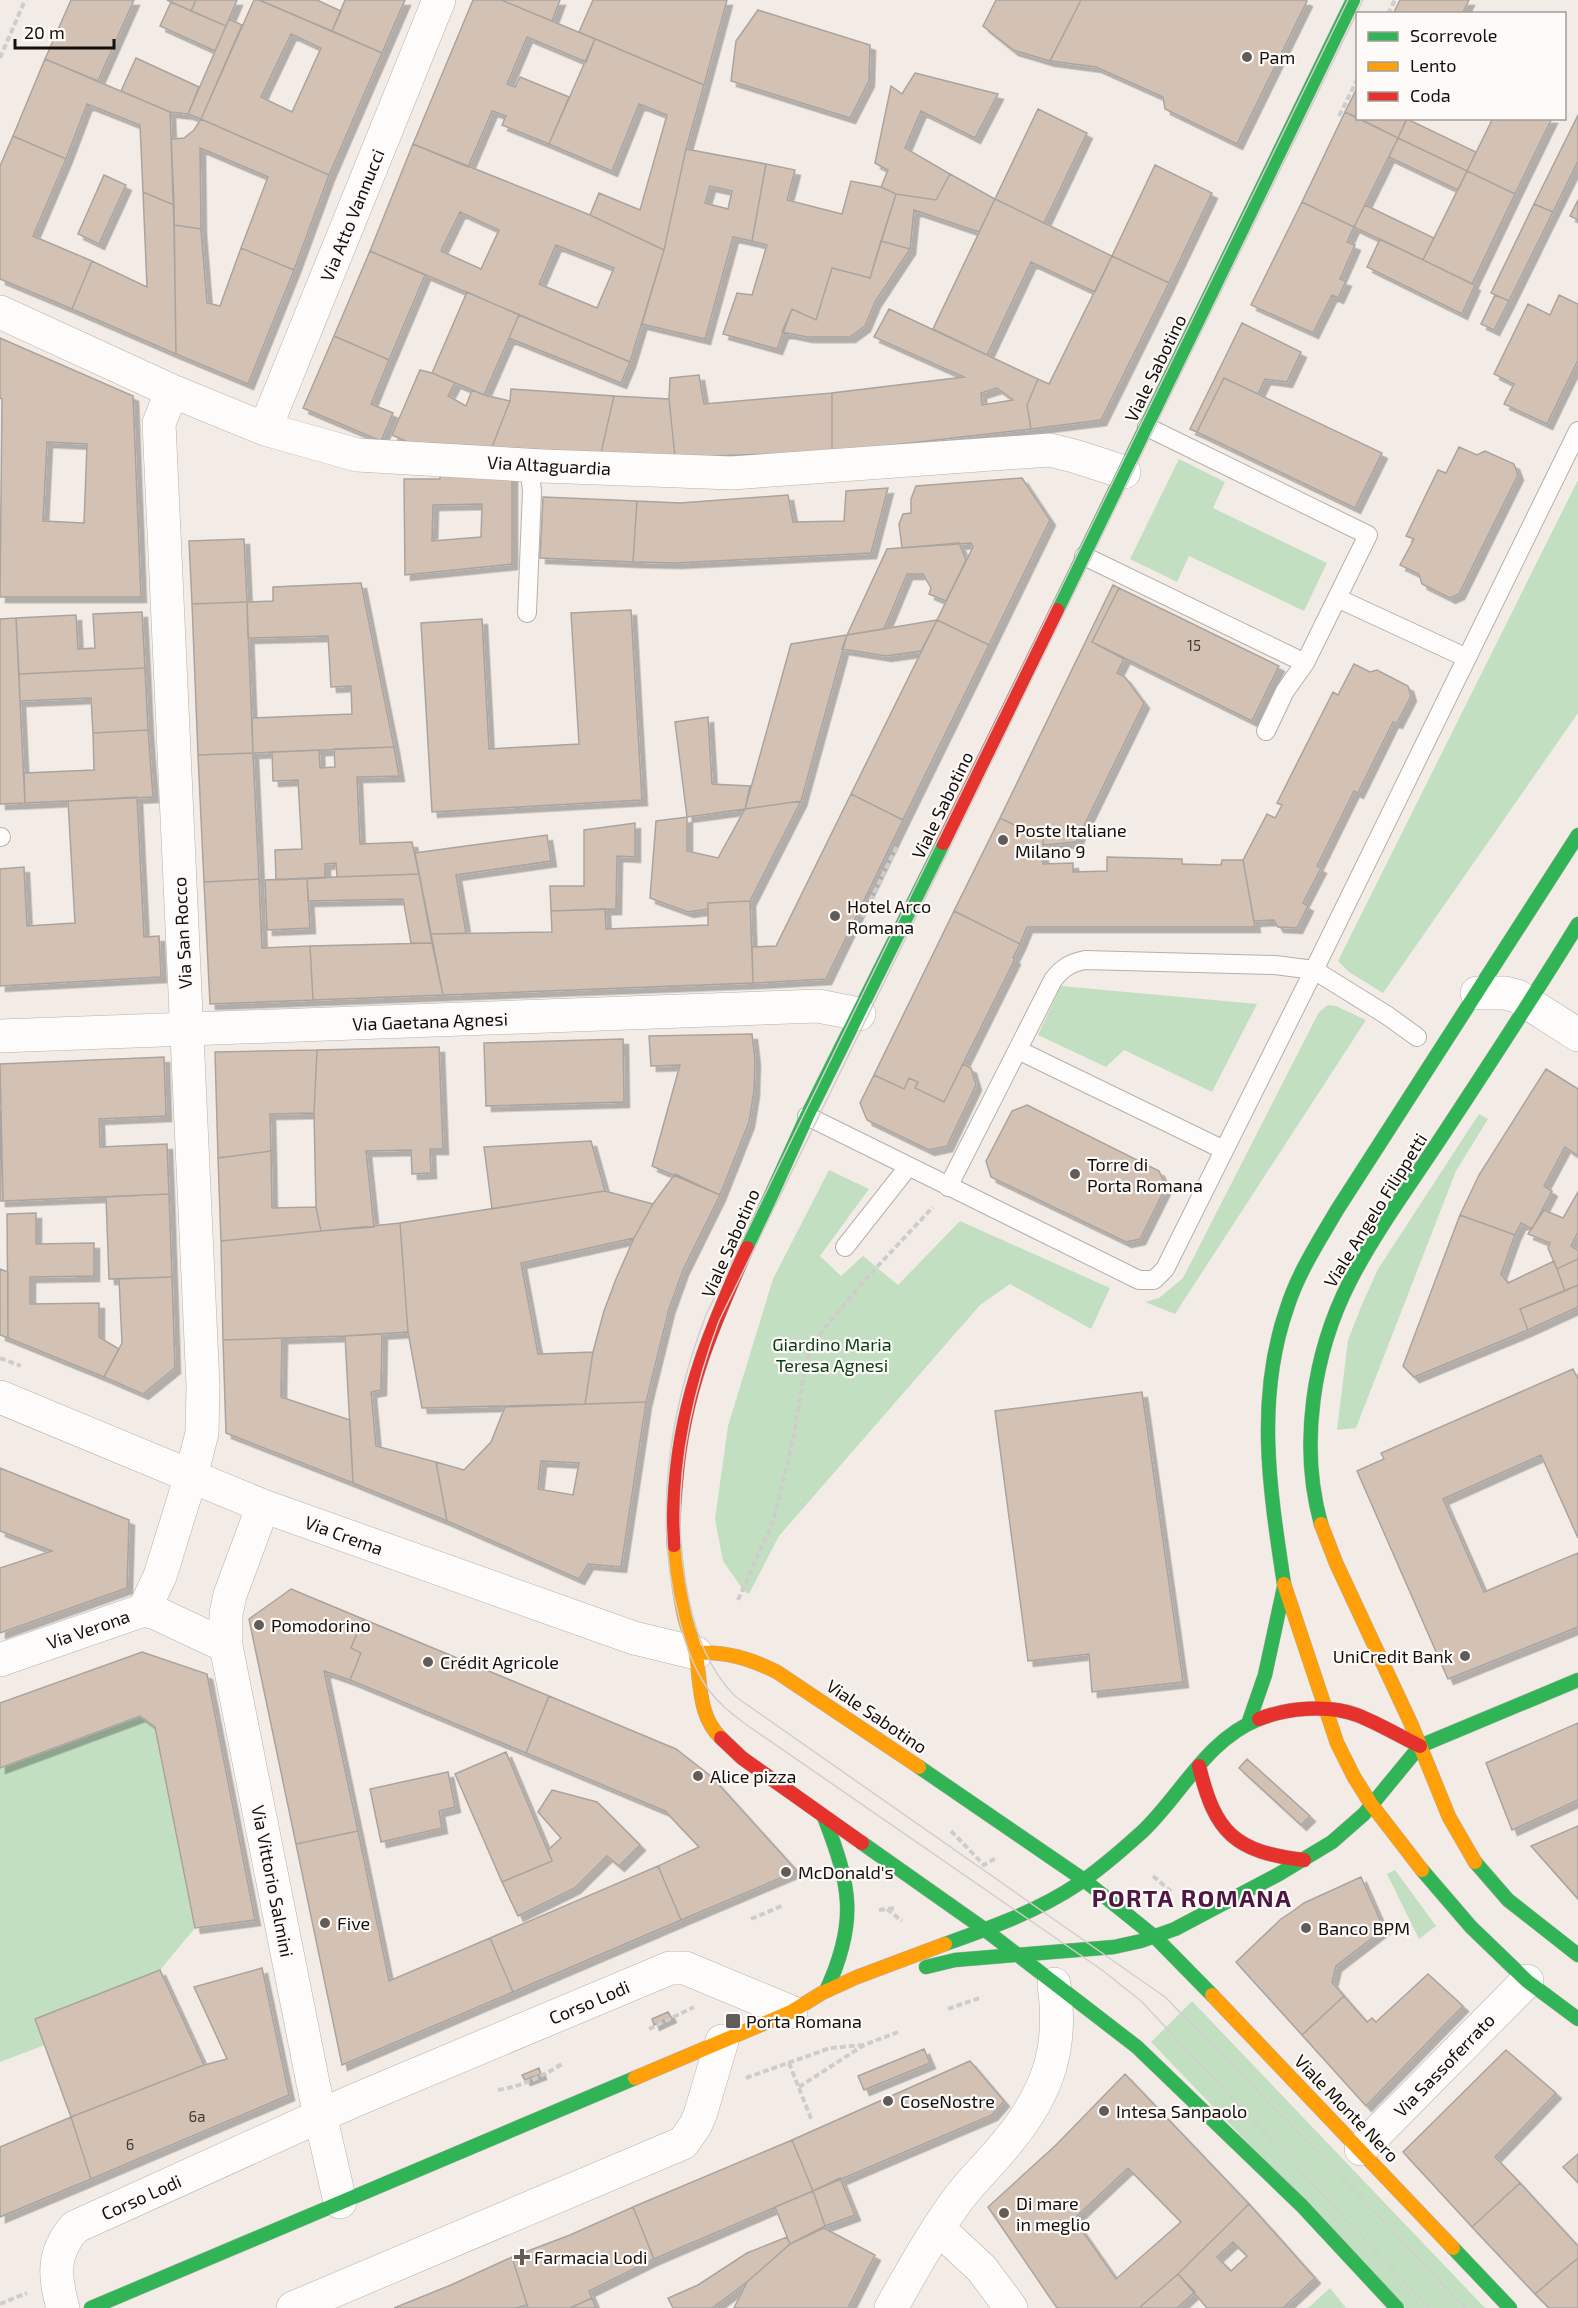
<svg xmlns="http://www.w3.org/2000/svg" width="1578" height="2308" viewBox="0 0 1578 2308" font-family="'Exo 2',sans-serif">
<defs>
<filter id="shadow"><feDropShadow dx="5.5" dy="5.5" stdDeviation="0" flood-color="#0004"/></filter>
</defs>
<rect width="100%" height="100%" fill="#f3ece6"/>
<path fill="#c3dfc1" d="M1179,459L1225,482L1213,508L1327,563L1304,611L1189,556L1177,582L1130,559Z
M1578,480V713L1383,993L1349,972L1338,961Z
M1061,986L1257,1004L1212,1092L1124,1050L1106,1067L1038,1035Z
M1328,1005L1336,1006L1366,1020L1175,1314L1145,1302L1159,1298L1183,1278L1319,1012Z
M1479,1114L1488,1119L1456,1171L1356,1428L1337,1430L1348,1340L1361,1307L1378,1269Z
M829,1170L869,1189L820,1256L841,1276L863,1256L898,1285L960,1221L1110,1288L1091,1329L1010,1284L980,1305L779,1536L749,1594L744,1591L723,1561L715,1519L728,1426L773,1279Z
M140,1716L155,1727L195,1928L160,1970L45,2045L0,2062V1768Z
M1395,1870L1436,1926L1419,1939L1387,1874Z
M1192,2001L1485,2308H1406L1151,2042Z
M1330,2288L1346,2308H1308Z"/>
<path fill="#d3c2b4" stroke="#aaa4a0" stroke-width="1.5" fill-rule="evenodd" filter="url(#shadow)" d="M71,0H134L98,81L45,59Z
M167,0H196L191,11Z
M196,0H237L226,26L191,11Z
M254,0H259L382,53L329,175L201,119ZM291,34L321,48L292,112L261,97Z
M259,0H317L341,11L332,31Z
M345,0H405L382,53L332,31Z
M473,0H501L595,39L586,62L527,37L507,84L515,87L520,77L569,97L549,144L502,125L506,116L492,111L468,167L413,144Z
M501,0H560L552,21Z
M593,0H727L704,85L579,32Z
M996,0H1081L1050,61L1013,50L983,26Z
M1081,0H1305L1307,1L1237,144L1165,109L1163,97L1096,67L1050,61Z
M1400,0H1469L1462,14H1393Z
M171,2L226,26L215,51L160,26Z
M758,10L870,45L869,81L850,118L731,81L736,41Z
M229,19L242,25L201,119L188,114Z
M595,39L704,85L686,149L664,250L590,215L599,193L640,210L667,115L639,104L612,171L549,144Z
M136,58L199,87L188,114L170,112L121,91Z
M45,59L170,112L174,205L143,192L140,125L87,104L66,159L13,136Z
M915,73L998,94L975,138L921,111L905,148L950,174L936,200L896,194L881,187L888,170L875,163L891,86L902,94Z
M1358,86V118L1345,112Z
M1038,109L1087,133L1044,223L995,199Z
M1345,112L1398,138L1354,227L1302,202Z
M1578,115V161L1553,212L1534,204Z
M1358,118H1407L1398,138Z
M1493,118H1552L1515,194L1467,171Z
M201,119L329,175L294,270L241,248L268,177L200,148L201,229L174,225L171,139L184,138L194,130Z
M1407,119L1476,152L1467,171L1398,138Z
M13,136L66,159L33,236L92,261L72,309L0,279V166Z
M1398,138L1467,171L1458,190L1389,157Z
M413,144L590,215L664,250L630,362L370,251ZM460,212L499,230L481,269L441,251ZM556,245L614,268L597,308L539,284Z
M686,149L766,164L752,241L733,237L705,339L642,324L664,250ZM710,186L732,191L728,209L705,203Z
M766,164L795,170L787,200L842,214L851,181L881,187L896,194L870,278L832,268L816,320L792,309L777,349L723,334L737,293L752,295L767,245L752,241Z
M1155,165L1212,193L1169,283L1112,256Z
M1467,171L1515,194L1472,284L1423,260Z
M950,174L995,199L979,232L914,210L910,249L881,241L896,194L936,200Z
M104,175L126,185L99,244L78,234Z
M143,192L174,205L176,354L72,309L92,261L147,287Z
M995,199L1112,256L1095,292L1031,262L987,355L933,329Z
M1578,200V220L1570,216Z
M1302,202L1354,227L1347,242L1355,245L1340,279L1346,281L1338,298L1332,295L1313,333L1251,305Z
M1534,204L1553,212L1509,301L1491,293Z
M1365,205L1434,238L1423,260L1354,227Z
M174,225L201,229L207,303L220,306L241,248L294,270L248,384L176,354Z
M1380,239L1475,285L1462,314L1367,267Z
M881,241L910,249L875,302L865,326L850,337H807L782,332L792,309L816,320L832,268L870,278Z
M370,251L425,275L389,360L334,336Z
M1112,256L1169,283L1101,420L1031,429L1027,405L1038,379L1049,384Z
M467,292L519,315L484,395L432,373Z
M1495,295L1509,301L1494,330L1481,324Z
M1559,295L1578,304V360L1547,424L1504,404L1514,384L1494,374L1528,304L1550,315Z
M889,309L1038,379L1027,405L1031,429L832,452V393L964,377L874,337ZM997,388L1013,400L982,405L981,393Z
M519,315L630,362L621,383L509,338Z
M1242,323L1301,352L1287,382L1265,379L1258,394L1224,378L1197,432L1190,429Z
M334,336L389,360L371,404L393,413L381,441L303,408Z
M0,338L133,396L141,597H0L2,399L0,398ZM47,442L87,444L84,523L43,521Z
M420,370L432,373L455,383L448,396L466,406L472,390L484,395L510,401L492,447L408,442L392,435Z
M699,375L704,404L832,393V452L675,457L669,399L670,378Z
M1224,378L1382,453L1355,508L1197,432Z
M511,389L614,396L601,453L492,447L510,401Z
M614,396L669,399L675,457L601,453Z
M1459,447L1477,455L1485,451L1514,464L1518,475L1459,594L1450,598L1422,584L1419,574L1400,565L1414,539L1406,536L1438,470L1446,473Z
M440,472L512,476V564L405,575L404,479H440ZM482,504L481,537L432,541L433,505Z
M1022,478L1050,520L989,645L937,620L973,547L971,543L902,548L899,524L903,514L911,513V499L916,486Z
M888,488L871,553L676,563L633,562L637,501L680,503L788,495L793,522L844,521L846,491Z
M543,497L637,501L633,562L540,558Z
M244,539L247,602L192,604L189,541Z
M959,543L966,560L946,601L929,594L931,588L923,574H907L884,629L847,635L887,549Z
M361,583L394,747L253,753L252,718L352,714L351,686L331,687L328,636L248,638L247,602L273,601V587Z
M1113,585L1119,588L1092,642L1124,659L1117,673L1125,677L1144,703L1076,842L1043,845V839L1000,818Z
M1119,588L1279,666L1252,721L1092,642Z
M247,602L253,753L198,755L192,604Z
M631,610L642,800L432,812L421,623L482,619L489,749L579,744L571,613Z
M142,612L145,668L19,674L16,618L76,615L78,649L95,648L93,614Z
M16,618L25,803L0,804V619Z
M937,620L989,645L903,820L851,794Z
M937,620L921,651L886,656L842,649L847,635Z
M847,635L801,801L745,809L791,644Z
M1354,664L1370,672L1377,670L1408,686L1411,696L1397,723L1393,722L1358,793L1354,791L1321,858L1317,866L1321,868L1303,903L1308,906L1297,928L1278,927L1274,920L1254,921L1243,860L1267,814L1275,818L1282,805L1277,803L1333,692L1338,695Z
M145,668L148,730L93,733L91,698L20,701L19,674Z
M708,717L712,784L750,786L745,809L687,817L675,722Z
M148,730L153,797L25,803L24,773L94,770L93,733Z
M394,747L399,776L357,777L360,844L412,842L419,874L337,877L336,863L325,864V878L276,880L275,850L302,849L298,780L273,781L272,752L319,750L320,768L335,767L334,749Z
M253,753L259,879L204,882L198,755Z
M851,794L903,820L826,979L753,983L752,947L776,946Z
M137,797L144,937L159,936L161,977L0,986V869L24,867L27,926L75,923L68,801Z
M801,801L750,901L708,903V909L688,912L650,898L656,821L687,817V851L718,858L745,809Z
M1000,818L1043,839V864L1073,863V872L1107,871V857L1182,859V864L1221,865L1222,860H1243L1255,927H1027L1020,944L954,911Z
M635,823V857L617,856L616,909L551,911L550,886H584V830Z
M547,835L551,861L456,875L466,933L431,934L415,853Z
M419,874L432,943H411L403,899L308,901L307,878Z
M307,878L310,928L267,930L265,880Z
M259,879L262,948L310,946L313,1000L210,1004L204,882Z
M750,901L753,983L443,995L431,934L552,932L551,911L605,909L606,929L708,925V903Z
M954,911L1020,944L1013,958L1015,959L944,1102L915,1088L918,1082L909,1078L904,1089L874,1075Z
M432,943L443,995L313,1000L310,946Z
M752,1034L755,1060L754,1091L749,1122L720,1195L652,1166L680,1065L651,1066L649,1036Z
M623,1039L624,1102L486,1106L484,1043Z
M439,1047L443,1149H430L431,1173L412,1174L411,1150L366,1151L374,1227L321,1231L316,1207L314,1113L317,1050Z
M317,1050L314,1113L270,1114L271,1151L218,1158L215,1052Z
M164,1057L166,1116L99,1119L100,1147L167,1144L169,1194L3,1201L0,1064Z
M963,1064L971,1068L976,1085L947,1146L929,1150L867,1120L860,1103L874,1075L904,1089L909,1078L918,1082L915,1088L944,1102Z
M1546,1069L1578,1089V1156L1565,1147L1544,1186L1552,1191L1532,1229L1521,1223L1515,1235L1460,1215L1479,1175Z
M1027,1105L1159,1171L1166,1187L1140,1239L1126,1242L991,1177L986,1161L1012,1111Z
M0,1110L3,1201H0Z
M591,1141L605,1191L492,1209L484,1147Z
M271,1151L272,1208L316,1207L321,1231L221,1241L218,1158Z
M675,1174L720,1195L683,1270L669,1309L646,1402L585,1404L593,1352L604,1311L616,1279L634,1238L653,1204Z
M605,1191L653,1204L634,1238L521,1263L538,1354L593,1352L585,1404L422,1408L408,1332L400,1223Z
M1578,1192V1232L1571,1246L1578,1250V1259L1557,1269L1548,1248L1550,1243L1528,1234L1544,1210L1563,1218Z
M169,1194L172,1277L109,1279L106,1197Z
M36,1213V1244L94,1243V1276L30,1277V1304L99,1303V1337L119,1349L104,1377L8,1338L7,1214Z
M1460,1215L1515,1235L1501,1274L1508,1283L1554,1261L1565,1291L1520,1309L1528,1330L1414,1377L1403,1366Z
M400,1223L408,1332L345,1336L223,1340L221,1241Z
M1578,1259V1285L1565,1291L1557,1269Z
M0,1269L8,1272V1338L0,1335Z
M172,1277L175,1368L143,1394L104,1377L122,1343L119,1279Z
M1578,1285V1307L1528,1330L1520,1309Z
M382,1334L381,1390L371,1392L376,1446L436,1462L447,1521L353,1483L345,1336Z
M282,1338L281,1397L350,1420L353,1483L226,1433L223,1340Z
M1573,1369L1578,1379V1538L1541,1455L1443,1499L1484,1592L1578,1553V1627L1448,1679L1357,1471L1384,1459L1381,1453Z
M1142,1392L1183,1682L1092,1692L1089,1654L1028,1661L995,1411Z
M646,1402L621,1567L588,1564L579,1579L447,1521L436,1462L464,1470L491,1442L505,1407ZM541,1461L579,1463L573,1495L538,1489Z
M0,1468L129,1520L127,1588L0,1633V1568L52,1551L0,1531Z
M291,1589L363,1619L351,1648L361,1653L350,1680L324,1671L358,1831L296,1844L249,1619Z
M363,1619L549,1696L526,1753L350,1680L361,1653L351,1648Z
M142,1652L207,1674L255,1920L195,1928L155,1727L140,1716L0,1768V1703Z
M549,1696L676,1749L712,1777L797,1871L681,1920L658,1866L699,1847L665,1811L526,1753Z
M1578,1723V1800L1512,1830L1486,1763Z
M506,1752L552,1861L502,1882L455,1774Z
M1247,1759L1310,1816L1301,1825L1239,1768Z
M448,1772L455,1807L439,1811L442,1828L381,1842L370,1789Z
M552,1790L597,1802L640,1845L619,1866L607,1856L575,1888L518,1916L502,1882L552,1861L548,1850L561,1838L538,1812Z
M1578,1826V1899L1531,1846Z
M358,1831L389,1981L490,1938L513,1992L342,2065L296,1844Z
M658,1866L681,1920L513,1992L490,1938Z
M1361,1877L1384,1929L1336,1966L1332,1982L1344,1996L1302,2035L1236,1962L1281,1919L1293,1911L1304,1903Z
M262,1968L289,2095L91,2179L71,2117L204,2065L227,2059L194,1987Z
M160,1970L204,2065L71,2117L35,2019Z
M1428,1974L1463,2006L1366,2106L1302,2035L1344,1996L1367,2022L1372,2018L1376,2022Z
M668,2012L671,2017L654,2025L652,2019Z
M924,2049L930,2063L864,2090L858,2076Z
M1506,2050L1556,2093L1495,2157L1520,2183L1472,2227L1403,2152Z
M970,2061L1004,2101L992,2115L813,2191L792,2140Z
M539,2068L541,2074L525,2080L522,2075Z
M1125,2074L1249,2204L1178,2274L1139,2308H1057L988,2207L1056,2145ZM1128,2168L1181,2222L1116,2279L1074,2219Z
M71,2117L91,2179L0,2217V2147Z
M792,2140L813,2191L654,2259L633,2207Z
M1578,2154V2183L1563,2167Z
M840,2178L855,2215L825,2226L813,2191Z
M1520,2183L1578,2246V2258L1535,2294L1472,2227Z
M813,2191L825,2226L790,2244L775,2207Z
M1249,2204L1315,2278L1283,2308H1207L1178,2274ZM1233,2242L1247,2256L1231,2271L1217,2257Z
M633,2207L654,2259L589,2291L592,2298L570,2308H528L512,2257L570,2235Z
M824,2228L875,2255L848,2308H734L747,2282L790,2244Z
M787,2237L790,2244L747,2282L712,2308H673L668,2298L698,2285L747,2253Z
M512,2257L527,2305L516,2308H394L451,2285Z
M1578,2258V2308H1549L1535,2294Z
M1178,2274L1195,2292L1177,2308H1139Z
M592,2298L596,2308H570Z"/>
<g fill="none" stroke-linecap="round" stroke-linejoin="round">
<g stroke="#b5b0ab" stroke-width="20">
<path id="lane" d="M1084,556L1305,663L1368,535L1147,427
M1337,598L1467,658
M527,613L532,491L529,465
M1266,731L1285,691L1305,663
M0,837H1
M1018,1050L1224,1150
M807,1116L1139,1280H1154L1165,1269L1314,970L1578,431
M948,1187L1053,980C1062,968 1070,963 1085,960L1275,965L1314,970L1388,1016L1417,1037
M845,1247L908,1167"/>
</g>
<g stroke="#b5b0ab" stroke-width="34">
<path id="street" d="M0,312L172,391L265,429L357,455L543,466L732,473L1050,450L1074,456L1124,472
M265,429L439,0
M1477,993H1505L1517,996L1578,1035
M0,1036L818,1006L859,1014
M0,1397L263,1506L634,1638L696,1653
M263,1506L230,1595L226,1614V1646L314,2088L340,2202
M144,1610L156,1613L226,1646
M0,1660L144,1610L160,1576L191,1476L202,1433L203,1386L159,423L172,391
M1361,2149L1527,1981
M938,2228L982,2269L1011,2308
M63,2308C54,2276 52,2253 75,2227L353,2101L670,1968H685L791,2012
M293,2308L683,2143L695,2126L700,2115L722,2041
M891,2308C912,2271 933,2233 958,2199C974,2178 993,2161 1009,2140C1049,2091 1063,2047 1054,1984"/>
</g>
<g stroke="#b5b0ab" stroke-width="15">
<path id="fast" d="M1057,610L1353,0
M747,1248L807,1116L943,843
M1321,1524C1299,1446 1313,1353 1350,1281C1378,1227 1415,1178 1448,1127C1492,1060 1536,993 1578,924
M1284,1584C1270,1491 1255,1400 1287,1308C1298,1273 1319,1241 1337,1210L1578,835
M1248,1724L1265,1675L1284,1587
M919,1767L1084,1880L1155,1937L1212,1995
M824,1817C851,1886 858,1922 826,1991
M862,1843L984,1929L1137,2047L1302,2206L1397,2308
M1475,1862L1508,1900L1578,1955
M1422,1870L1471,1927L1527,1981L1578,2019
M945,1944C990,1928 1038,1911 1078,1884C1101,1869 1122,1850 1142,1832C1182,1794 1206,1740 1259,1719
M926,1967L955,1960L1114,1947L1141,1941L1175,1929L1279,1874L1332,1842L1364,1814L1420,1746L1578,1680
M1453,2248L1510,2308
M91,2308L635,2078"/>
</g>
<g stroke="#b5b0ab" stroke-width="15">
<path id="slow" d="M1321,1524L1336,1563L1412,1726L1449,1817L1475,1862
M674,1545C677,1570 679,1595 685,1619C688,1631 694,1643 696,1655C701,1684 698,1716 721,1738
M1284,1584L1337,1743L1354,1777L1371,1804L1422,1870
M696,1653C726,1651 751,1659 777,1672L919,1767
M1212,1995L1453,2248
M635,2078L791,2012L822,1993L857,1977L945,1944"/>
</g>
<g stroke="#b5b0ab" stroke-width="15">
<path id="jam" d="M943,843L1057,610
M674,1545C672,1523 674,1502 676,1481C683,1393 712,1327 747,1248
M1259,1719C1287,1708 1328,1704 1357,1715C1378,1723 1399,1736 1420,1746
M721,1738L742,1758L862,1843
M1199,1766C1215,1833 1235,1852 1304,1860"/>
</g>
<path stroke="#cfcdcc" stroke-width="4" stroke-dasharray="6 3" stroke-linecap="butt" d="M1388,14L1395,0
M0,58L25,0
M1339,116L1358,78
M862,917L897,846
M0,1358L21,1366
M738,1600L773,1521L793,1440L803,1379L811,1345L862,1283L933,1207
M951,1831L984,1865L996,1858
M1153,1876L1173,1893
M887,1909L902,1921
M879,1910L896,1908
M751,1919L784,1905
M948,2009L982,1997
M649,2029L694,2007
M789,2063L812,2121
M746,2078L830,2048L864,2045
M799,2087L864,2045L898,2032
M498,2090C522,2086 541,2077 562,2064
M0,2304L27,2293"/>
<use href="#lane" stroke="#fdfcfb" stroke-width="18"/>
<use href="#street" stroke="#fdfcfb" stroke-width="33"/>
<use href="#fast" stroke="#30b455" stroke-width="14"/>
<use href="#slow" stroke="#ff9f0a" stroke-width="14"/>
<use href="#jam" stroke="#e5322d" stroke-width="14"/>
<path stroke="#d1cecc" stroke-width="1.5" d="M1348,0L706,1315C669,1411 653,1518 679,1618C685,1644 693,1668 708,1689C718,1703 731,1713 744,1723L1102,1970L1141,2001L1429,2308
M1363,0L719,1321C686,1410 668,1506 689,1600C697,1637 709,1670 736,1697L1165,1997L1336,2171L1465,2308"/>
</g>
<g fill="#625c58" stroke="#fdfaf8" stroke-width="2">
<circle cx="1247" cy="57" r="6"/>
<circle cx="1003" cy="840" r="6"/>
<circle cx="835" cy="916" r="6"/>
<circle cx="1075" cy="1174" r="6"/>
<circle cx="259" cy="1625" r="6"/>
<circle cx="1465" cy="1656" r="6"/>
<circle cx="428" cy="1662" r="6"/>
<circle cx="698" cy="1776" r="6"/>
<circle cx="786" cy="1872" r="6"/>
<circle cx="325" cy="1923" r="6"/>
<circle cx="1306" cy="1928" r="6"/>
<rect x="725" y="2013" width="16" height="16" rx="3"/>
<circle cx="888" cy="2101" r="6"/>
<circle cx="1104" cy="2111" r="6"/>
<circle cx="1004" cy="2213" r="6"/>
<path d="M519 2248h6v6h6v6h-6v6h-6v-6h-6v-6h6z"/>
</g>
<g text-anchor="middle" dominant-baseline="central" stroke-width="4.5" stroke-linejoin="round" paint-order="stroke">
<g font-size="15" fill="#443c36">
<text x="1194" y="645">15</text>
<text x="197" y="2116">6a</text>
<text x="130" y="2144">6</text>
</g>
<g font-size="18" fill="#140f0c" stroke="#fdfaf8" text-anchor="start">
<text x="1259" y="57">Pam</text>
<text x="1015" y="830">Poste Italiane<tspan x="1015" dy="21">Milano 9</tspan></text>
<text x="847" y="906">Hotel Arco<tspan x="847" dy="21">Romana</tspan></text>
<text x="1087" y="1164">Torre di<tspan x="1087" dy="21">Porta Romana</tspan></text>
<text x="271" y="1625">Pomodorino</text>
<text x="1453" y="1656" text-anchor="end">UniCredit Bank</text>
<text x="440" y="1662">Crédit Agricole</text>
<text x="710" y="1776">Alice pizza</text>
<text x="798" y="1872">McDonald's</text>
<text x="337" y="1923">Five</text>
<text x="1318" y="1928">Banco BPM</text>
<text x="746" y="2021">Porta Romana</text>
<text x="900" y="2101">CoseNostre</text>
<text x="1116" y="2111">Intesa Sanpaolo</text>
<text x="1016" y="2203">Di mare<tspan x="1016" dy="21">in meglio</tspan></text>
<text x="534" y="2257">Farmacia Lodi</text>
</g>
<g font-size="18" fill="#140f0c" stroke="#fdfaf8">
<text transform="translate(352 215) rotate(-68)">Via Atto Vannucci</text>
<text transform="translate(1155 368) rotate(-64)">Viale Sabotino</text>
<text transform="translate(549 465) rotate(3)">Via Altaguardia</text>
<text transform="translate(942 805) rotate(-64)">Viale Sabotino</text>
<text transform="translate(182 933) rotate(-93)">Via San Rocco</text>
<text transform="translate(430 1021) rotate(-2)">Via Gaetana Agnesi</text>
<text transform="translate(1375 1210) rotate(-58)">Viale Angelo Filippetti</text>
<text transform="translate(730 1243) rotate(-66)">Viale Sabotino</text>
<text transform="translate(344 1535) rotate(20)">Via Crema</text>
<text transform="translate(88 1629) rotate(-19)">Via Verona</text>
<text transform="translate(877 1716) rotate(34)">Viale Sabotino</text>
<text transform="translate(273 1881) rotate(79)">Via Vittorio Salmini</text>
<text transform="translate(589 2002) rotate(-23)">Corso Lodi</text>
<text transform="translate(1444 2065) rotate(-46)">Via Sassoferrato</text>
<text transform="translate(1347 2108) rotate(46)">Viale Monte Nero</text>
<text transform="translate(141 2197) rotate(-24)">Corso Lodi</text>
</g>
<g font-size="18" fill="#063d17" stroke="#fdfaf8">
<text x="832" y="1344">Giardino Maria<tspan x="832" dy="21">Teresa Agnesi</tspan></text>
</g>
<g font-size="24" font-weight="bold" letter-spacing="1.5" fill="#4e1641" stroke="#fdfaf8">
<text x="1192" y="1897">PORTA ROMANA</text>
</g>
</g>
<rect x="1356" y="12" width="210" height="108" fill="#fdfaf8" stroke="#a09c9a" stroke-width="1.5"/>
<rect x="1368" y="32" width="30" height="9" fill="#30b455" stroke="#a09c9a" stroke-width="1.5"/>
<text x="1410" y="42" font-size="18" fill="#140f0c">Scorrevole</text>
<rect x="1368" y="62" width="30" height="9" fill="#ff9f0a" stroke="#a09c9a" stroke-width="1.5"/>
<text x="1410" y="72" font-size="18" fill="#140f0c">Lento</text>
<rect x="1368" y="92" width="30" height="9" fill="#e5322d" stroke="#a09c9a" stroke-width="1.5"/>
<text x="1410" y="102" font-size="18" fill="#140f0c">Coda</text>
<path d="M15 39v9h99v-9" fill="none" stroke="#140f0c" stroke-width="3"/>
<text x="24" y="39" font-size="18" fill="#140f0c" stroke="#fdfaf8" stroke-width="4.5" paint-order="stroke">20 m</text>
</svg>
